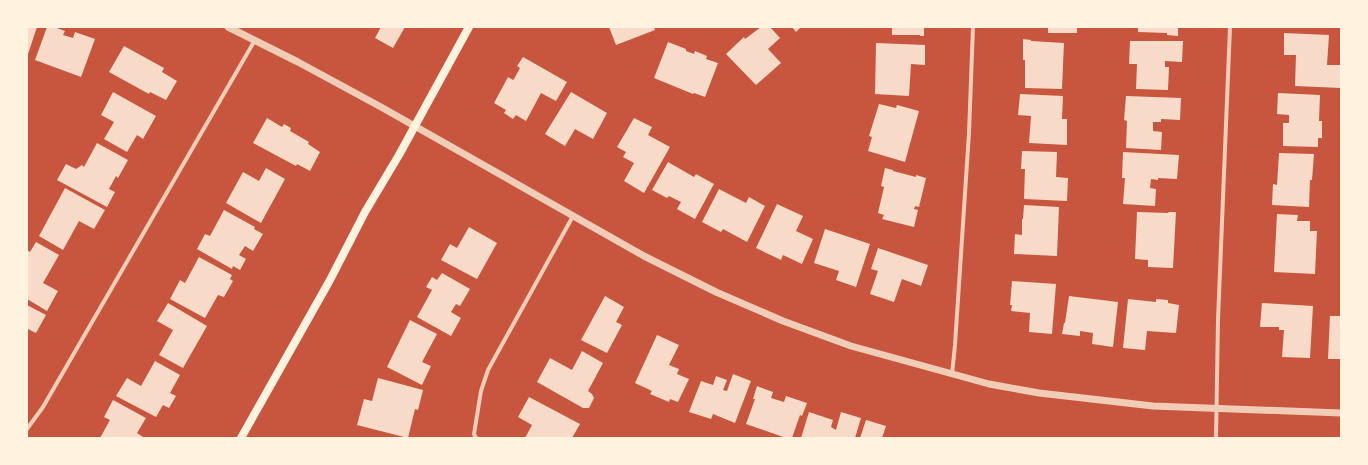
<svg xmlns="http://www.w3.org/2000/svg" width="1368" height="465" viewBox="0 0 1368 465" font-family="Quicksand,sans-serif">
<rect width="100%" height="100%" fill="#c8553d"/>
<path fill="#f7dbc8" d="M27,27H37L27,57Z
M47,27H54L65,31L63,35L73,38L75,32L95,39L81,77L35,60Z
M381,27H405L393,48L375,38Z
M609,27H654L655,30L616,45Z
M761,27H770L780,38L768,49L781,63L756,85L726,54L744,37L745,39Z
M792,27H801L796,32Z
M892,27H924V36H920V35H892Z
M1048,27H1077V33H1048Z
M1138,27H1178V36L1167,35V33L1138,32Z
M1284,33L1329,35L1327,65H1341V88L1295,86L1296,55H1284Z
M1023,39L1031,40V41L1064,43L1062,89L1025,88V60H1023Z
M1130,41H1183L1182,62L1165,61V67H1169L1168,90L1136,89L1137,64H1129Z
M668,42L686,49V51L694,54L695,51L707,56L706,59L718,63L705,97L694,93L693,94L654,78Z
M876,43L925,45V65L911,64L909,96L875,94Z
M124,46L164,68L162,72L177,81L166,100L150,92L149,94L109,72Z
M523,57L567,82L556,101L541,93L526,121L516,115L513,119L504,113L506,110L494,103L508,77L513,80L514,79L520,68L517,66Z
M113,92L156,116L143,139L137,135L127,152L104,139L114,122L101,115Z
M571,92L607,113L593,139L575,129L565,146L545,134Z
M1278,93L1320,95L1319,121H1322V138H1318V147L1283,146V123H1289V115L1277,114Z
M1020,94L1063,96L1062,119H1067V145L1029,143L1031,116L1018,115Z
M1126,96L1181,98L1180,120L1161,119V122H1153V131L1162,132L1161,150L1126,148L1127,121L1124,120Z
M879,104L896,108L897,105L919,111L905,162L868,151L872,137L869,136Z
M267,118L282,127L284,124L291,128L290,131L309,142L308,144L320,152L310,171L297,164L296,166L253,143Z
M634,118L652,127L648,135L670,147L644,193L624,181L634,163L623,157L626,152L617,147Z
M97,143L128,160L118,178L116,176L109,189L115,192L107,207L57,180L66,164L76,169L82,165L84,167Z
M1022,151L1057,152L1056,177L1068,178L1067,201L1024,199L1025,169H1021Z
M1123,152L1179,155L1177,179L1158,178V180L1151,179L1150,188L1156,189L1155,206L1123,204L1125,178H1122Z
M1279,153L1314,154L1312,180H1310L1309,207L1272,205L1273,184L1277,185Z
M668,162L694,177L696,174L714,184L695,219L677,209L681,202L669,196L667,198L652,190Z
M266,168L285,179L261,223L226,203L243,172L259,181Z
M885,168L893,170V171L916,177V175L926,178L919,207L915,206L914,209L918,210L914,227L882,219L884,215L878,213L884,187L881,186Z
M65,188L105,210L94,229L79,221L63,250L39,236Z
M719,189L746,203L749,197L765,206L747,242L723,229L721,232L702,222Z
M777,204L803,216L796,231L813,239L802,264L783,255L781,260L756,248Z
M1024,205L1059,207L1057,256L1014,254L1015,234L1022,235V219H1023Z
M224,210L255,227L254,229L263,234L253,251L245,246L239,255L246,259L240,270L233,266L232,269L197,249L205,234L210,236Z
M1137,212L1168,213L1169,212H1176L1173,268L1148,267V260L1135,259Z
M1277,214L1298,215L1297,221H1310V231H1317L1315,274L1274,272Z
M469,227L497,243L477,279L441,260L450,244L457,248Z
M825,229L870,244L856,287L836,280L839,271L814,263Z
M36,242L59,255L43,283L58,291L47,311L27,299V250L30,252Z
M878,248L928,265L921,286L902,279L894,302L870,294L878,271L871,269Z
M199,257L232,275L230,279L233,281L224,297L218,295L205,318L170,299L180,280L185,283Z
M442,273L470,289L460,306L456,304L451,312L461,318L451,336L417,317L432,290L426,287L432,277L437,280Z
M1012,281L1056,284L1052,334L1029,332L1030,313L1011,311L1012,305H1010Z
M605,296L624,307L616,322L622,325L607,353L581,340Z
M1069,296L1118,302L1113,347L1092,344L1093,333L1080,331V336L1062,334L1064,323H1065Z
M1128,299L1156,302V299L1168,300V303L1179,305L1176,333L1147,331L1145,350L1123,348Z
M168,303L207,326L183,368L159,355L173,330L157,321Z
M1262,303L1313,306L1310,358L1282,357L1284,330H1279V327H1260Z
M27,305L46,315L36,333L28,329L27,331Z
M1330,316H1341V359H1328Z
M410,320L437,334L422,362L431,366L422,385L387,367Z
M657,335L679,345L669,365L679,369L677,374L689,379L678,402L670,399L669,402L650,394L652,391L635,383Z
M582,351L603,363L588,391L592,394L594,398L589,408H583L537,382L550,358L572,370Z
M155,361L180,375L170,393L176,396L169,408L163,405L156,417L116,396L127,378L141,386Z
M733,374L751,381L735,423L713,414L711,419L689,412L701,381L713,385L716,376L727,380L723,390L727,391Z
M378,378L423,390L418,410L415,409L408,438L357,425L364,399L372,401Z
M757,386L773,392L771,398L784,402L786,396L807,403L802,416L800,415L792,438H786L746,424L755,399H753Z
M529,397L580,424L572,438H525L532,425L518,417Z
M113,400L146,418L137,433L143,437L142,438H100L110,420L104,417Z
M809,412L833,420L831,427L836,430L841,412L861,418L855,438H801Z
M866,420L886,426L882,438H860Z"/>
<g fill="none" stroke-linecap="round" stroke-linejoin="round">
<path stroke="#f1ccb7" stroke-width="4" d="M952,374L955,345L969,133L973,27
M27,429L43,407L255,40
M476,438L474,434L481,391L488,370L573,216
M1216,438L1218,320L1230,27"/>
<path stroke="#f1ccb7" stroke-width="7" d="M228,27L298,62L381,107L644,256L716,292L783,321L851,346L989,384L1039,393L1153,406L1341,413"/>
<path stroke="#fff3e0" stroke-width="8" d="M241,438L330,280L365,212L399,155L469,27"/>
</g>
<rect width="1368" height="465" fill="none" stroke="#fff3e0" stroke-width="56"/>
</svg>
